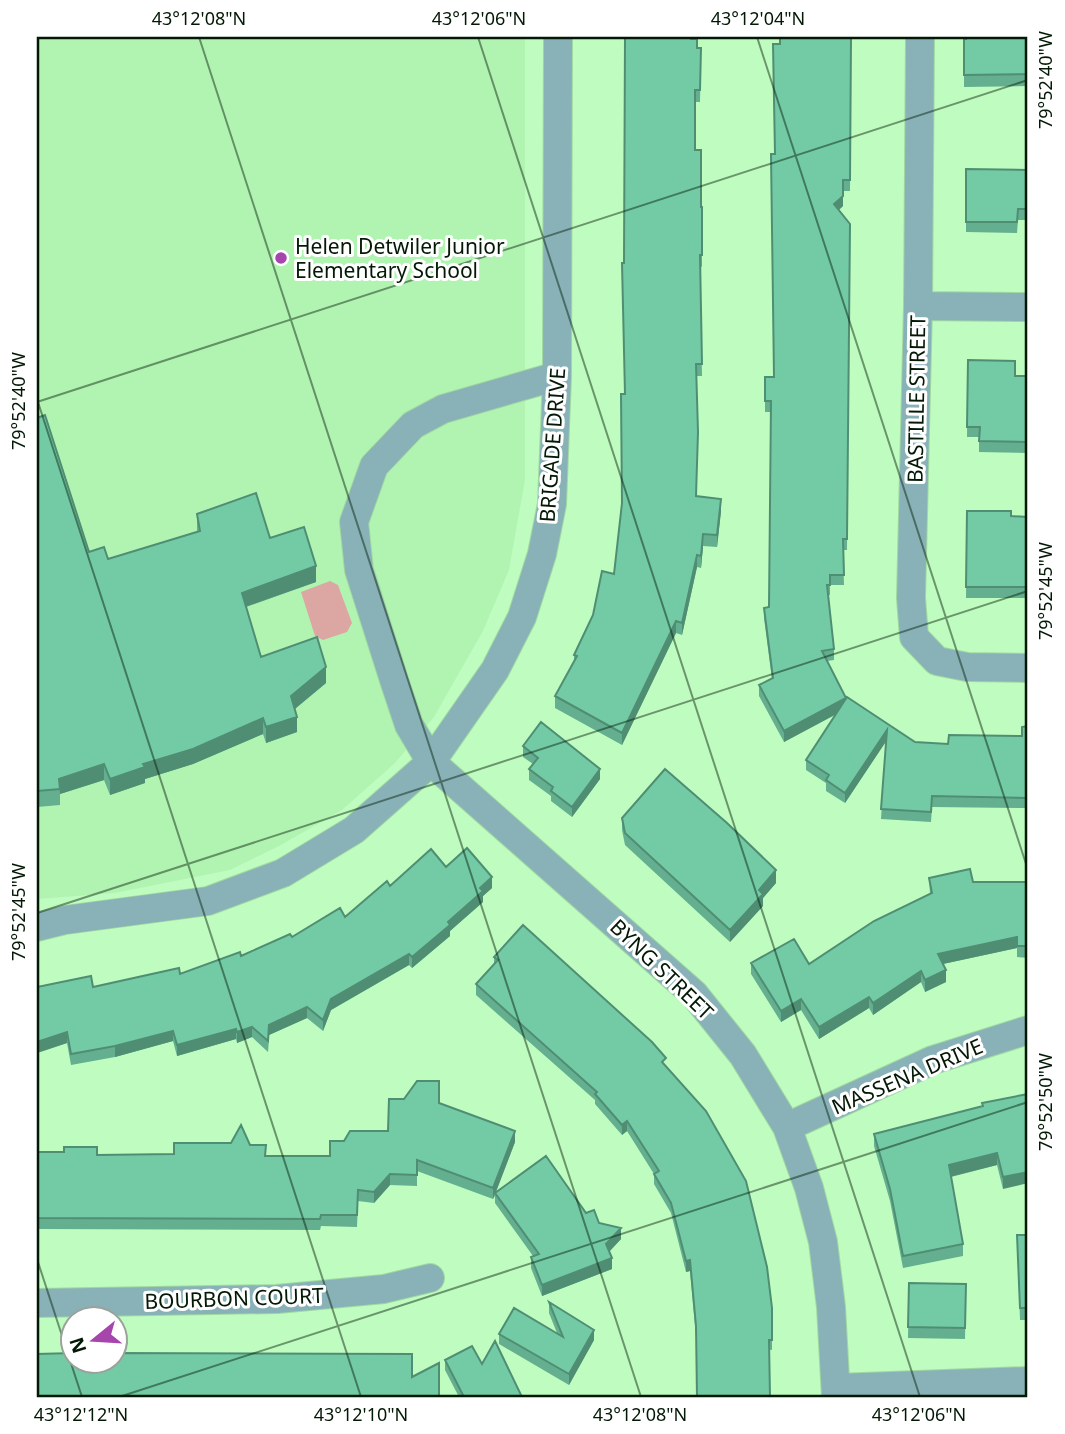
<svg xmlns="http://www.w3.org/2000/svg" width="1065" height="1434" viewBox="0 0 1065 1434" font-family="'Noto Sans',sans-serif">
<rect width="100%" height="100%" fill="#bffcc0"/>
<path fill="#b1f4b2" d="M37,37H525V480L509,570L483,631L434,717L395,763L342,810L281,845L230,870L115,893L37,899Z"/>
<path fill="#dca7a2" d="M330,581L338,585L352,623L347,632L323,640L315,636L301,592Z"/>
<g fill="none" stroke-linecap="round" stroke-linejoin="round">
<g stroke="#a1d8a2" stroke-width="30">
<path id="minor" d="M920,37L918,306L911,598L914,637L937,661L967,667L1028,668
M918,306L1028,307
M557,376L443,409L413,425L374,466L354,522L359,570L394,680L409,725L431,762L694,994L743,1055L787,1127L809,1188L823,1242L831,1307L836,1397
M37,927L65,920L208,901L283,873L354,830L431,762L495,670L522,617L542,554L552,504L557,376L558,37
M787,1127L933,1060L1028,1030
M37,1303L277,1299L384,1289L430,1278
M836,1388L1028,1381"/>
</g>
<use href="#minor" stroke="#88b2b7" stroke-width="28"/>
</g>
<path fill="#63af8f" d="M851,37L850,191H843V206L839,210L850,224L847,550H843L844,585H830V595H828L834,649V660L827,661L846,699L915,742L948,744L1022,736L1028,726V808L932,807L931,822L881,819L886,741L845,803L826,791V783L806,770V760L836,714L784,742L759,696V685L772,679L764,618V608L769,607L771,412H765V377H774L775,154Z
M1028,37V86L964,87V39Z
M691,39L697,48H701L700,102H695V150L701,207H702V267L700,266L702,376H696L697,497L721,511L717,547L703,546L701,568L697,567L682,635L676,633L622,745L555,708V696L574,662V655L614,574L622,503L625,394L624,263Z
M966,169L1028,170V220H1018L1017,233L966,232Z
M968,360L1015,376H1028V453L979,452V437H967Z
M37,418L89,552L108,559L197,532V514L270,538L316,582L246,607L261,657L326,683L295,709L297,732L266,743L263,734L193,764L145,779V783L110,795L104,780L60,794V805L37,807Z
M967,511L1011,516L1028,517V598H966Z
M523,746L600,779L572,817L551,801V796L529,780V769L533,764L523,757Z
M622,818L776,883L763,898V906L730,942L625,845L622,830Z
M446,867L492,888L483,896V902L450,931V936L412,968L409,965L331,1010L323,1031L307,1018L269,1035L268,1052L252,1037L237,1043L236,1039L177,1056L173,1041L115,1057L71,1065L67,1043L37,1053L93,987L180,974L241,956L345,917L390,886Z
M929,878L973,882H1028V958L1017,957V948L943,964L946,982L925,992L921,982L873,1015L869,1008L819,1039L801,1010L781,1022L751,974V963L809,964L930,894Z
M494,957L666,1066L772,1308V1350L696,1337L690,1271L686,1272L671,1213L654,1184V1174L627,1131L622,1135L595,1104V1100L476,995V984L494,964Z
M1028,1094L1003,1189L997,1165L951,1177L963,1244V1256L903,1268L890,1201L874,1146V1134L982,1106V1103Z
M439,1103L515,1142L496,1192L586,1213L621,1239L609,1252L612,1269L542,1296L531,1268V1257L533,1256L495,1203V1196L493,1199L417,1171V1186L390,1185L374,1203L358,1201L357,1227L321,1226L320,1230L37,1229V1152L97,1155L174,1154L250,1145L266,1156H330L344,1141L388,1131Z
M1017,1235H1028V1320H1020Z
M909,1283L966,1284L965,1339L908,1338Z
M549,1302L594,1340L569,1385L499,1344V1334L557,1333L549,1313Z
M445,1360L482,1364L522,1397H459L445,1370Z"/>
<path fill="#508e74" d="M843,180V206L834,214V204Z
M721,499V511L717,547V535Z
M703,534V546L701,568V556Z
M697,555V567L682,635V623Z
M316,566V582L242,608V593Z
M676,621V633L622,745V733Z
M326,667V683L291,712V696Z
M846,698V709L784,742V731Z
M297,717V732L266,743V727Z
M263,718V734L193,764L145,779V783L110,795V779L143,764Z
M887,730V740L845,803V793Z
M104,764V780L60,794L59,779Z
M600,769V779L572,817V807Z
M776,870V883L763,898V906L730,942V930L759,890Z
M492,877V888L483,896V902L450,931V936L412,968V957L448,922L480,888Z
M1017,937V948L938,965V954Z
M409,954V965L331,1010L323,1031V1020L331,999Z
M946,970V982L925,992V980Z
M921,971V982L873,1015V1003Z
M869,997V1008L819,1039V1027Z
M801,999V1010L781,1022V1011Z
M307,1007V1018L269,1035L268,1052L269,1025Z
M252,1027V1037L237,1043V1032Z
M236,1029V1039L177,1056V1045Z
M173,1031V1041L115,1057V1046Z
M67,1032V1043L37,1053V1042Z
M627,1121V1131L622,1135V1125Z
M515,1131V1142L495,1194V1193L493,1199V1188Z
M997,1153V1165L949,1177V1165Z
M1028,1172V1183L1003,1189V1177Z
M390,1174V1185L374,1203V1192Z
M621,1228V1239L606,1255V1244Z
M612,1258V1269L542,1296V1285Z
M690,1260V1271L686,1272V1261Z
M594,1330V1340L569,1385V1374Z"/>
<path fill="#73cba6" stroke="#508e74" stroke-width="2" d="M625,37H691V39H697V48H701L700,90H695V150H701V207H702V255H700L702,364H696L698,432L696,496L721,499L717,535L703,534L701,556L697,555L682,623L676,621L622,733L555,696L577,656L574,655L593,615L602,571L614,574L622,503L621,394H625L622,263H624Z
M780,37H851L850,180H843V196L834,204L850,224L847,539H843L844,575H830V585H827L834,649L822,651L846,698L784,731L759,685L773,678L764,608L769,607L771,401H765V377H774L771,154H775L773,44H780Z
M966,37H1028V74L964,75V39H966Z
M966,169L1028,170V209H1018L1017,222H966Z
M968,360L1015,361V376H1028V442L979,441L980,427H967Z
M45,415L89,552L104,547L108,559L200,531L197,514L256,493L270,538L304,527L316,566L242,593L261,657L317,637L326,667L291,696L297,717L266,727L263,718L193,749L143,764L145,767L110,779L104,764L59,779L60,789L37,791V418Z
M967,511H1011V516L1028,517V587H966Z
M847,697L915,742L948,744L949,735L1022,736V727L1028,726V798L932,796L931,812L881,809L887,730L845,793L826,780L829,775L806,760Z
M541,722L600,769L572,807L551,791L553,787L529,769L538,758L523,746Z
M665,769L727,823L776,870L759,890L763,894L730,930L625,833L622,818Z
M467,848L492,877L480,888L483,891L448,922L450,925L412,957L409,954L331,999L323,1020L307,1007L269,1025L268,1041L252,1027L237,1032L236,1029L177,1045L173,1031L115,1046L71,1054L67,1032L37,1042V987L91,976L93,987L179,968L180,974L240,952L241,956L290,934L292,937L340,908L345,917L387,881L390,886L431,849L446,867Z
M970,869L973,882H1028V946H1017V937L938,954L946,970L925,980L921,971L873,1003L869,997L819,1027L801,999L781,1011L751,963L794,939L809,964L874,921L932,893L929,878Z
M523,925L652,1042L666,1058L662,1062L706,1111L746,1181L767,1267L772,1308V1340H769L770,1397H697L696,1326L690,1260L686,1261L671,1203L654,1174L659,1171L627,1121L622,1125L595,1094L597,1092L476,984L498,960L494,957Z
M417,1081H439V1103L515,1131L493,1188L417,1160V1175L390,1174L374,1192L358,1190L357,1215H321L320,1219L37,1218V1152H64V1147H97V1155L174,1154V1143H231L241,1125L250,1145H266L265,1156H330V1141H344L350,1131H388L389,1099H404Z
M1028,1094V1172L1003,1177L997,1153L949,1165L963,1244L903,1256L890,1189L874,1134L983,1106L982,1103Z
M546,1156L586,1213L594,1210L599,1223L621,1228L606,1244L612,1258L542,1285L531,1257L539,1254L495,1193Z
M1017,1235H1028V1308H1020Z
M909,1283L966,1284L965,1328L908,1327Z
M549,1302L594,1330L569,1374L499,1334L514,1308L563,1337Z
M495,1341L522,1397H464L445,1360L472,1346L482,1364Z
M74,1353V1361H116V1353L412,1354V1377L439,1363V1397H37V1354Z"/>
<path fill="none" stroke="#031905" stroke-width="2" stroke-opacity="0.45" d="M199,37L641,1397M478,37L920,1397M757,37L1028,870M37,399L361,1397M37,402L1028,80M37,913L1028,591M37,1259L82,1397M119,1397L1028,1102"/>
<circle fill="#a646ad" stroke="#fff" stroke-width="2.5" cx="281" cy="258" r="7"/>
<g text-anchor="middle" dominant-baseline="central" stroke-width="6" stroke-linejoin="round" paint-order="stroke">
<g font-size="21" fill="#031905" stroke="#fff" text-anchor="start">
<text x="295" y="246">Helen Detwiler Junior<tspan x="295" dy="24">Elementary School</tspan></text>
</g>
<g font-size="21" fill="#031905" stroke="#fff">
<text transform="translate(916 399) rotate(-89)">BASTILLE STREET</text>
<text transform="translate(552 445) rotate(-86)">BRIGADE DRIVE</text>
<text transform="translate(662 969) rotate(44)">BYNG STREET</text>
<text transform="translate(907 1076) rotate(-23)">MASSENA DRIVE</text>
<text transform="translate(234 1298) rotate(-2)">BOURBON COURT</text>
</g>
</g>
<rect width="1065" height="1434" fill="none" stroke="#ffffff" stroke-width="77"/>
<g transform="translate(94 1340) rotate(252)"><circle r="33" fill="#ffffff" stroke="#9aa39b" stroke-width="2"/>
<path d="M0-5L12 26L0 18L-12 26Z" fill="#a646ad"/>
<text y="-10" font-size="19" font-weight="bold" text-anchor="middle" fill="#031905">N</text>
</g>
<rect x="38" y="38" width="988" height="1358" fill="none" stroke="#031905" stroke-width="2.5"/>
<g font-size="18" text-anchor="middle" fill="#031905">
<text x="199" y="25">43°12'08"N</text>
<text x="479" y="25">43°12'06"N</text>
<text x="758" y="25">43°12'04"N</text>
<text transform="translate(1046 80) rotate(-90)" y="6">79°52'40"W</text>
<text transform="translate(19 401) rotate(-90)" y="6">79°52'40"W</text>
<text transform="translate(1046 591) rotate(-90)" y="6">79°52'45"W</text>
<text transform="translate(19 912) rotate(-90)" y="6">79°52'45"W</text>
<text transform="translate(1046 1102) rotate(-90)" y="6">79°52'50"W</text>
<text x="81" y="1421">43°12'12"N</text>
<text x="361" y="1421">43°12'10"N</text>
<text x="640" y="1421">43°12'08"N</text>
<text x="919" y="1421">43°12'06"N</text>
</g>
</svg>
